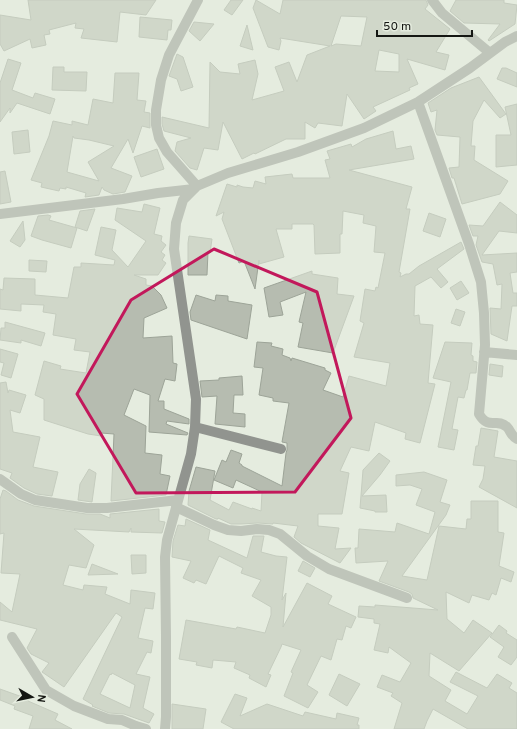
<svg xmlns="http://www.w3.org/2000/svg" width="517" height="729" viewBox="0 0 517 729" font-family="Overpass,sans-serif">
<rect width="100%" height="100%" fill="#e5ecdf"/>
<path fill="#b6bcb0" stroke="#9da498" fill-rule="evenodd" d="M28,0H156L146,15L120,12L117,42L81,38L84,29L75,28L76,23L49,30L50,34L44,35L46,45L32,48L30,39L4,51L0,44V15L31,20Z
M231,0H243L232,15L224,10Z
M256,0L280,14L283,0H426L428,5L425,9L450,29L436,52L449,55L445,70L407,59L418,84L409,88L410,90L373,107L376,111L364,119L347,94L342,126L318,123L315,128L305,122V139H286L255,154L254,153L242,159L223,122L218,150L204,148L197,170L190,168L175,151L177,142L191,138L164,131L162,124V117L209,128L210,62L220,72L240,74L238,64L255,60L258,74L252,100L284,91L275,67L289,62L297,82L307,55L330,46L280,38L281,41L279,50L268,47L253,8ZM341,16L367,17L361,46L336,44L331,46ZM379,50L399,54V72L375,71Z
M456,0H504V3L517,5L515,24L489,41L488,40L500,24L464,23L450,11Z
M140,17L172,20L171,30H168L167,40L139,37Z
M194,22L214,24L200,41L189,31Z
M247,25L253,50L240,46Z
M177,54L183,57L193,87L181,91L177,79L169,76Z
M8,59L21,63L12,90L33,98L35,93L55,99L50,114L17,103L10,113V108L0,122V83Z
M53,67H64V72H87L86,91L52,90Z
M502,68H506L517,73V87L497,79Z
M115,73H139L137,100L146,101L144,112L150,113V128L142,126L133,153L128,139L111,168L132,176L125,192L113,194L104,190L102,187L99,195L85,197L86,193L66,187V189L60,188L59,191L41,187L42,183L31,180L49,136L53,121L72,125V121L88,125L93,99L113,103ZM73,136L74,138L89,140L114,146L88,162L99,181L67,172Z
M479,77L506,114L500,118L484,100L473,121L471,146H475L474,160L508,181L500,194L462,204L454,178H452L449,168L459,167L460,137L437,135L435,130L437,110L431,112L428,103L451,88Z
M517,104V165L496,167V135H511L505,107Z
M28,130L30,152L14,154L12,132Z
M393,131L396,149L411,146L414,159L349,170L412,187L406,209H410L399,272L401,273L400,277L406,274H409L419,266L461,242L464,249L437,269L448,282L441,288L431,277L415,286L414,316L419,315L420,324L433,325L428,383L435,384L420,443L405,439L406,433L375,422L369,451L351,447L340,471L349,473L342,514H318V526L339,528L335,549L351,548L340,563L301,543L294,537L298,526L273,523V524L258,523L241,524H231L218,518V519H216L188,505L189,491L196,467L215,471L210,500L229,510L233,502L252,509V508L261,511L262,492L236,480L233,488L214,480L222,460L226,462L231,450L242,454L239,463L242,465V466L282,486L286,453L287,450V443L282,442L289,403L273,401V398L259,395L263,368L254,367L257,342L272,343L271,346L283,349L282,355L290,358L291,361L292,358L325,368V370L331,373L323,390L343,397L349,376L386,386L390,363L354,357L364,323L360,321L365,289L375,291L376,287L378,288L385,253L374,252L376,226L363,223L364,215L343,211L342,234H340V253L315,254L314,225L313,224H292V229H276L284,257L259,264V260L255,289L244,261L239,263L222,219L224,212L216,216L227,184L237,187V185L243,187L253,188L255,181L266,184L265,177L292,174L293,178H330L325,160L330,159L327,151L351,144L352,147L366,139Z
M157,149L164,169L141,177L134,157Z
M5,171L11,202L0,204V172Z
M500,202L517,215V233L499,231L482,255L517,253V272L510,273L513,293H517V306H512L507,341L491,334L490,308L501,309L502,284L497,285L493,264L482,262L476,245L478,236H473L469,225L483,226Z
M144,204L160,208L154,234L162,236L161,241L166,245L161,252L165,255L162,260L166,263L158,275H134L146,279V285L152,286L161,295L167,308L144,318L143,338L172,336L173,363L177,364L175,381L165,379L158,401H164V409L189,419V424L167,421L166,424L188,433L187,435L149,432L150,395L134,389L124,415L146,426L145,453L162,455L160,474L170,476L166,495L111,501L114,434L101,433V436L88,434L44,420V399L35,395L44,361L61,366L60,369L86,373L90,352L74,350L76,339L53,335L56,314L43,312L44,305L21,304V311L0,309V289L3,290L4,278L35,279V295L68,298L74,267H81V263L114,265L115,260L95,255L101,227L116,230L112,250L128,267L146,241L115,220L117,208L142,212Z
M95,209L87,231L75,227L80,211Z
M429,213L446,219L440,237L423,231Z
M48,215L51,216L49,220L77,228L71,248L42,240L31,236L38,216Z
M23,221L25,240L20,247L10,241Z
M189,236L212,239L210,253L208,252L207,275H188V243Z
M29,260L47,261L46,272L29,271Z
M312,271V274L338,278L337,294L354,296L333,353L298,347L303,323L299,322L306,292L280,302L283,315L269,317L264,288Z
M461,281L469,293L457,300L450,288Z
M196,295L215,301L216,295L228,296V301L252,305L247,339L191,320L190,312Z
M456,309L465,312L460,326L451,323Z
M5,322L45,333L41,346L21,340V343L0,340L1,328H5Z
M445,342L472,343L471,355L473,356V361L477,362L476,373H470L467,390H466L464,398L458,397L452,429L458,430L454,450L438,447L451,382L433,378Z
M0,349L18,354L11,378L1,375L4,363L0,362Z
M490,364L503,366L502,377L489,375Z
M242,376L243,395H234L233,413L245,414V427L215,424L217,396L202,397L200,381L219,380V378Z
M6,382L8,393L9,390L26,395L20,413L10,410L13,432L40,437L33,467L58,472L52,496L37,494L24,488L10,478L12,473L0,469V383Z
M481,428L498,431L494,457L517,461V508L479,487L483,479L485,466L473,465L476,446H478Z
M379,453L390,461L380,475L362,496L386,495L387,512H375V511L360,508L363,470Z
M89,469L96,473L92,502L78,500L80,484Z
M424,472L447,480L440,502L450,505L446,515L402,576L427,580L439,526L466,529L467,519H471V501H498V532L504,533L499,566L514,572L511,582L501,578L496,595L492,593L489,600L472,595L469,603L446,592L447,619L464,633L473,620L492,633L459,671L430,653L429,676L451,690L445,701L467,714L478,696L450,682L456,672L487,688L497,674L512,683L509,688L517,693V729H468L433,709L427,721L424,729H394L402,703L391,696L393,693L377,687L382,675L400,682L411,663L389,647L388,653L374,650L380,624L374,623V619L358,617L359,606L375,607V605L438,610L413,598L412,594L409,592L379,581L388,561L356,563L355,548H358L359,529L395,532L397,523L429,534L435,512L416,505L422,489L410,485L396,486V475Z
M3,490L6,491L18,500L34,506L86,514H100L110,518V514L159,509V521L165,522L162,533L131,532V528L129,532L74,529L94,545L86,568L69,565L63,585L83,590L84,585L107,587L105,594L130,604L131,590L155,593L153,609L145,608L138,638L153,641L151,653L147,652L136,674L150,677L143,708L154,714L149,723L124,714L109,713L92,706L93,705L83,699L122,617L116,613L64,687L42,672L49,663L31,654L27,648L37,629L0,620V602L12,612L20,574L1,573L4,533L0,534V499ZM112,673L135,685L130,708L100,694L110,674L111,675Z
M186,519L210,530L208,540L247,558L253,536H264L261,552L276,556L287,557L282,600L286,593L283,627L307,583L332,596L328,604L356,617L351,628L346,626L342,640L337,639L331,660L321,656L307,685L318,692L308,708L284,696L293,673L291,672L301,650L282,644L281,647L268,674L271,675L266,687L249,678L250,675L234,668L236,662L213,660L212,668L196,665L197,662L179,659L186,620L236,629L237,627L265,633L271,615V607L252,596L261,580L241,573L243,568L219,556L206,584L196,580L194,583L183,578L191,561L172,557L173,541L178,525L185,526Z
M131,555H146V573L132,574Z
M303,561L315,568L310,577L298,571Z
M92,564L118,574L88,575Z
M499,625L507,631L506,633L517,640V657L511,665L498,657L504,647L490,637Z
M339,674L360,684L347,706L329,695Z
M0,689L28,699V701L58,714L55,720L72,729H29L33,716L14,709L15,706L0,700Z
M235,694L247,698L240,716L267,704L303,716L305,712L336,719L337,713L359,718L357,725H359V729H234L221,722Z
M172,704L206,709L203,729H172Z"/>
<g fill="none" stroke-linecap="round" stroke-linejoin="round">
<path stroke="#91948f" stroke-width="10" d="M432,0L442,13L490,53
M418,102L469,244L481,282L484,313L485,345L479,414C489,431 497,417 507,427C511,431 510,435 517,439
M197,186L167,152L159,138L156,125V110L161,80L169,55L198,0
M0,214L123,199L158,193L194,189
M484,352L517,355
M195,427L281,449
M0,479L21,494L35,500L87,508H107L178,500
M176,507L214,525L228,530L241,531L257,529L269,530L280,534L307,556L329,569L407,598
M12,637L46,690L74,706L108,719L122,720L136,726L146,729
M165,729L166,717V637L165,557L167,540L191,454L195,427L196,399L174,249L176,223L183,200L197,186L228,173L298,152L364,128L418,102L470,68L505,42L517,36"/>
</g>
<path d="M0 0H517V729H0ZM214,249L317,292L351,418L295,492L136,493L77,394L131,300Z" fill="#e5ecdf" fill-opacity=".55" fill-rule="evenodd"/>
<path fill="none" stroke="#c2185b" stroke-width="3" stroke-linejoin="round" d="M214,249L317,292L351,418L295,492L136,493L77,394L131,300Z"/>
<g transform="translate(32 697) rotate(99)" stroke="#e5ecdf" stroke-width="3" paint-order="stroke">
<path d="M0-3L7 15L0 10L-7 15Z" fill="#151713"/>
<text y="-6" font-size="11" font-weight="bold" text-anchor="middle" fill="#151713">N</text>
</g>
<path d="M377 30v6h95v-6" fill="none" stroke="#151713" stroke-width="2"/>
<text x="383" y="30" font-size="12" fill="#151713" stroke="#e5ecdf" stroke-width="3" paint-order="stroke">50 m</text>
</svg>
